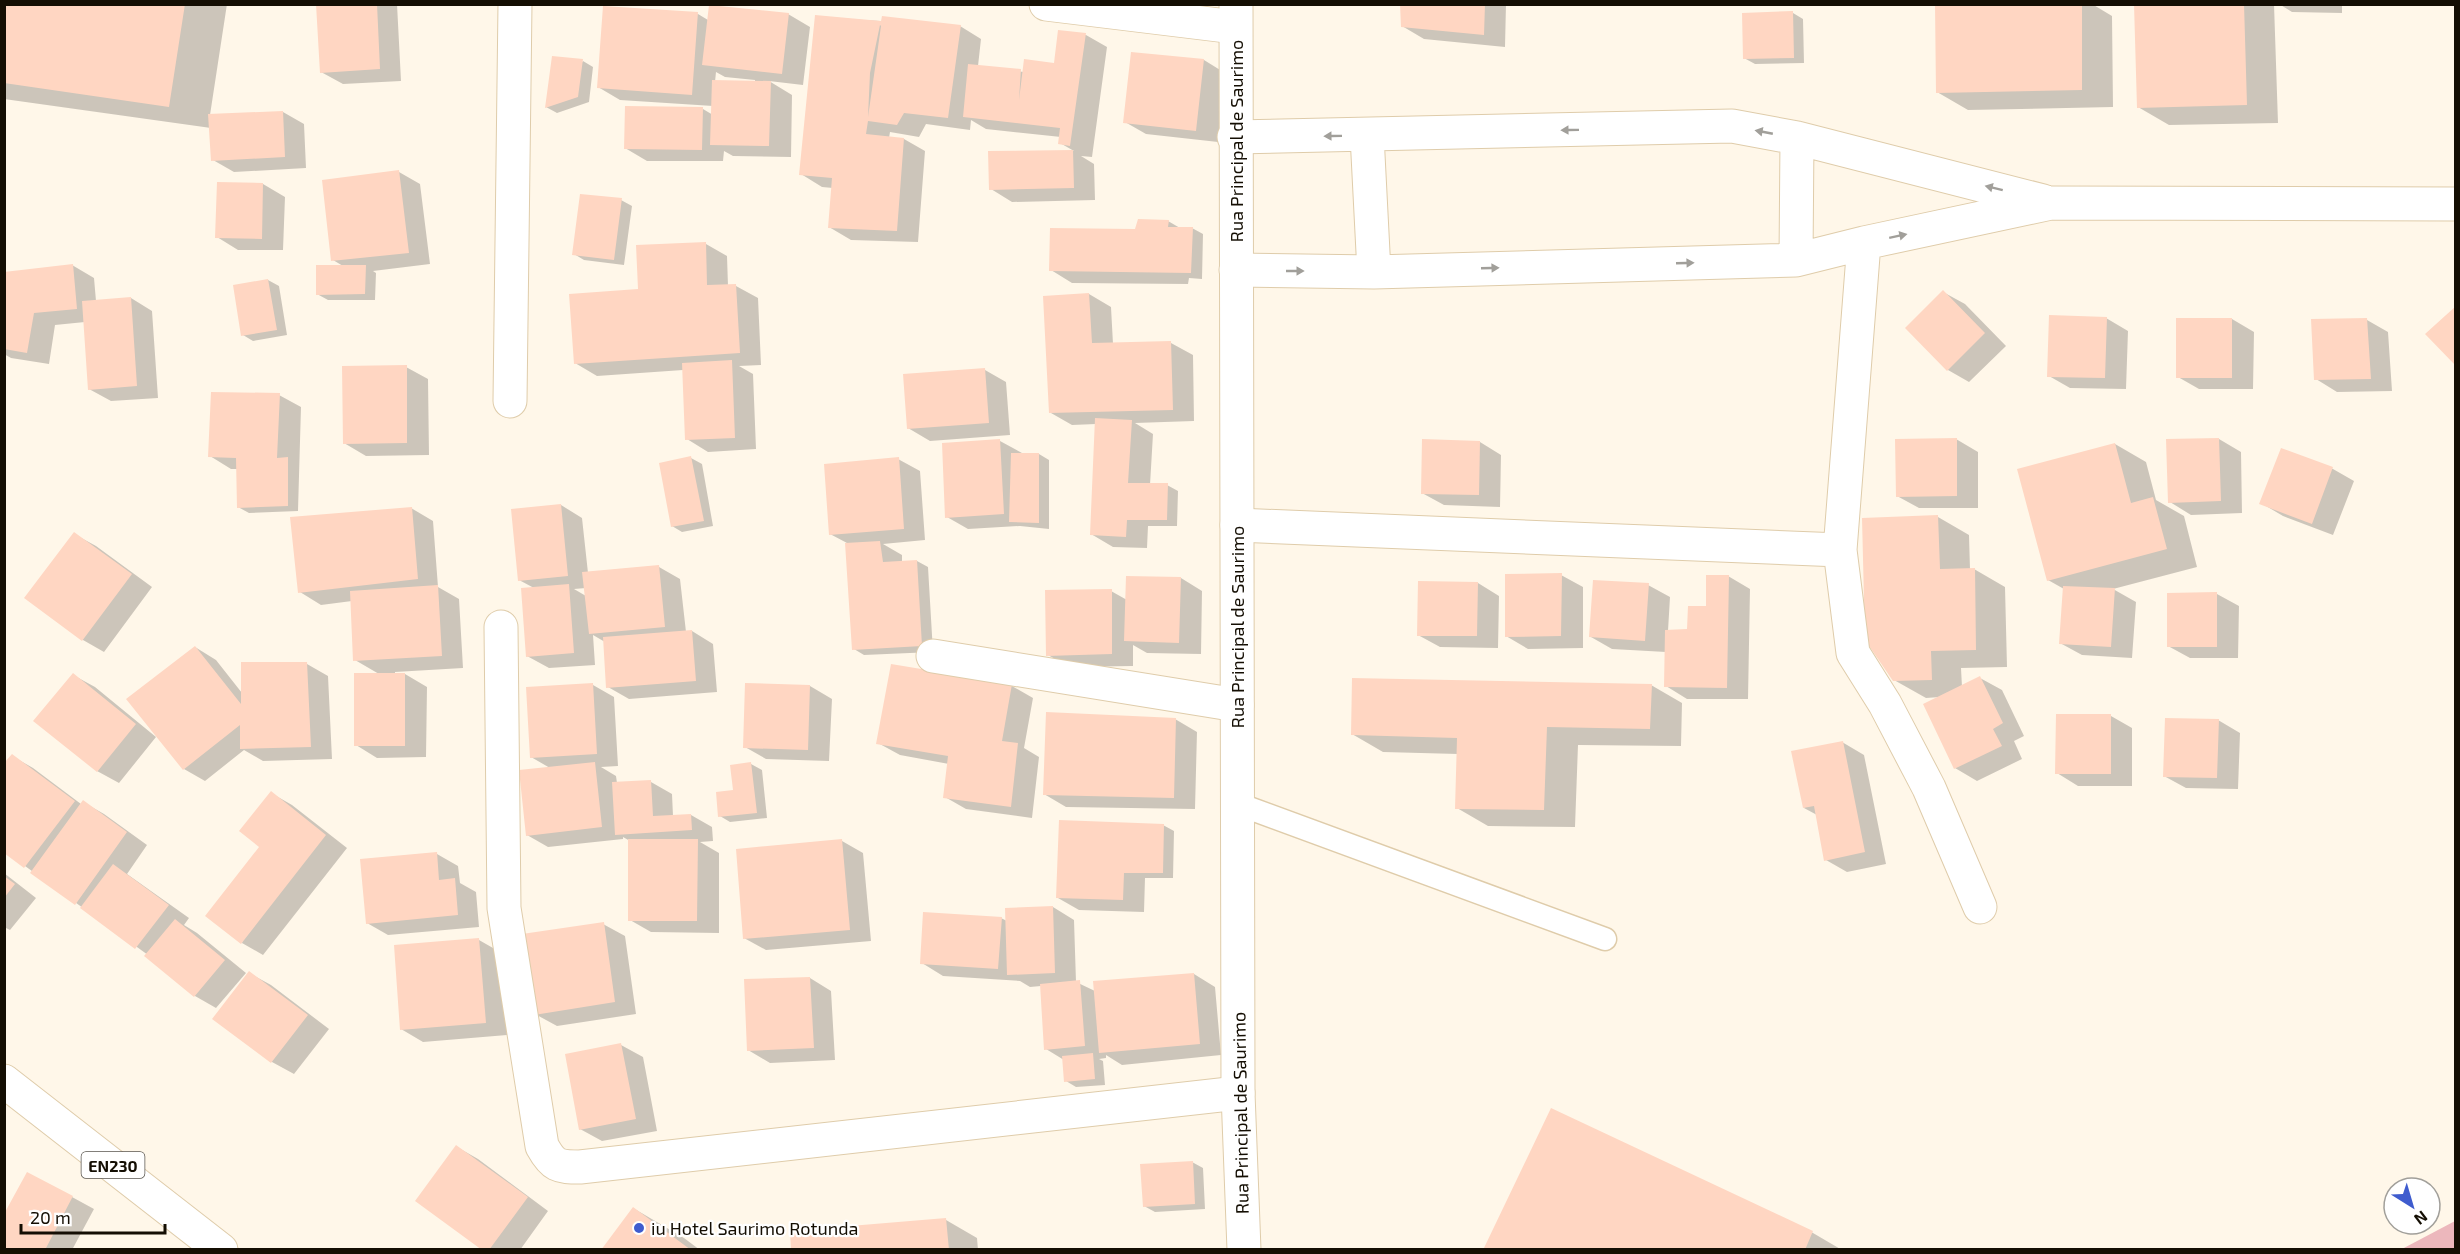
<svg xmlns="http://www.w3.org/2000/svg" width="2460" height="1254" viewBox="0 0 2460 1254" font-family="'Exo 2',sans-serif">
<rect width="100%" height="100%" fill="#fff7e9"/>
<path fill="#ecb7bc" d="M2455,1221V1249H2402Z"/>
<path fill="#0003" fill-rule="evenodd" d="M4,4H227L210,115L283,112L304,124L306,168L234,172L213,160L211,128L4,99Z
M318,4H397L401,81L343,84L321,72Z
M1402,4H1506L1505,47L1424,39L1402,26Z
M1936,4H2092L2112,16L2113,107L1968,110L1937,92Z
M2135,4H2274L2278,123L2169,125L2138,107Z
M2279,4H2342V13L2292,12Z
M604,7L698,14L708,20L788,14L810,27L803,85L769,81L792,95L791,157L733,156L724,151L723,161H647L625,148L703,109L713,115V106L620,100L598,87ZM716,72L725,77L755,80V82H715Z
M1793,13L1803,19L1804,63L1755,64L1744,58Z
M816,17L960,26L981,39L978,66L1024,72L1055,65L1059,31L1086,35L1107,47L1092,157L1081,156L1094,164L1095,200L1012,202L991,189L990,152L1074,151L1060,143L1061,137L986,129L971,120L970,130L926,124L919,137L890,132L889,138L904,139L925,151L918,242L851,240L829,227L833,188L822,187L801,174Z
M1132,53L1204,60L1225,73L1218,142L1146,134L1125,122Z
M583,61L593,67L589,102L557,113L546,107Z
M399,172L420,184L430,264L373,271L376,273L375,300H328L317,294L343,266L333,260Z
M218,184H263L285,197L283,250H238L217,237Z
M621,200L632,206L624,265L584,260L574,254Z
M1168,221L1180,228H1192L1203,234L1202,279L1189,278L1188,284L1072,283L1051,270L1136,230Z
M706,244L727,256L728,286H736L758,298L761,365L739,366L753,374L756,449L708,452L687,439L683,370L597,376L575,363L639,290Z
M72,265L94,278L96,301L131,298L152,311L158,398L111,401L89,389L85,322L55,325L49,364L11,358L4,354V273Z
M268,280L279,286L287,335L253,341L243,335Z
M1943,292L1965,304L2006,346L1969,382L1948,370Z
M1089,294L1111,307L1113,344L1171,343L1193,355L1194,421L1135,423L1153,434L1150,485H1167L1178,491L1177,526H1148L1147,548L1113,547L1091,534L1096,424L1072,425L1051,413Z
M2106,318L2128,331L2126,389L2070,388L2049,376Z
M2232,319L2254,332L2253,389H2199L2178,377L2177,320Z
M2367,320L2388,332L2392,391L2337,392L2316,379Z
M406,367L428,379L429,455L366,456L344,443Z
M985,370L1006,382L1010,435L930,441L908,428Z
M279,395L301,407L298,511L249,513L238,507V469H231L210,456Z
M1956,439L1978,452V508H1919L1897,496Z
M2219,439L2241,452L2242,513L2191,515L2170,502Z
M1000,441L1022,453L1039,454L1049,460V529L1020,526L968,529L947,517L943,444Z
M1480,442L1501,455L1500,507L1444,505L1422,493Z
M2115,444L2146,462L2156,500L2184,516L2197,567L2113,589L2136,602L2132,658L2082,655L2060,643L2064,589L2048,580Z
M2282,450L2333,469L2354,481L2333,535L2283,516L2261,503Z
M691,458L702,464L713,526L682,532L672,526Z
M898,459L920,471L925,540L883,544L902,555V562L917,561L928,567L933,652L864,655L854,649L847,543L830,534Z
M561,505L582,518L588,573L659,567L680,579L686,632L692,631L713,644L717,692L629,699L608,687L605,642L593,635L595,665L549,668L527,656L534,588L519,580ZM586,588V596L574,589Z
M411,508L433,521L438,587L459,599L463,668L395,672V674H405L427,687L426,757L377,758L356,745L379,674L355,660L352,601L321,605L300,592Z
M1938,517L1969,535L1970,569H1974L2005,587L2007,667L1961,668L1962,687L1980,678L2002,690L2024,736L2014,741L2022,759L1977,781L1955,768L1940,697L1926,698L1894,680Z
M74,534L96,546L152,587L104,652L83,640Z
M1561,575L1583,587V648L1528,649L1506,636Z
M1728,576L1750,589L1748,699H1687L1666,686V652L1612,649L1591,637L1648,585L1670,597L1668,631H1688Z
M1181,578L1202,591L1201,654L1147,653L1133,645V666L1069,667L1048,655L1111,591L1127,600Z
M1478,583L1499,596L1498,648L1440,647L1418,635Z
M2169,594H2217L2239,606L2238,658H2190L2168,646Z
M195,647L216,660L242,693L307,664L328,676L332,759L263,761L244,750L205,781L184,769Z
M73,675L95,687L156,737L119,783L97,771Z
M593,685L614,697L618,766L601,767L616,776L617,783L651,782L672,794L673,816L691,815L712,827L713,841L700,842L719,853V933L651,932L630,920V841L623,837V839L548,847L527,835L550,768L531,757Z
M747,685L810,686L832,699L829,761L766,759L745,747Z
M1651,685L1682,703L1681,746L1578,745L1575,827L1488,826L1457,808L1458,754L1383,752L1352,734Z
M1012,686L1033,698L1024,748L1039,757L1032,818L966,809L945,797L949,764L900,755L878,743Z
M2111,716L2132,728V786H2078L2057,773Z
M1175,719L1197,732L1195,809L1066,807L1044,794Z
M2218,720L2240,733L2238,789L2186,788L2164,776Z
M1842,742L1864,755L1886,864L1847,872L1826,860L1817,815L1804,808Z
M12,756L33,768L81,804L83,802L104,814L147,845L127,874L189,918L184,925L197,933L246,973L216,1008L195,996L146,956L148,955L25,866Z
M751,764L762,770L767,818L730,822L720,816Z
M271,793L292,805L347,848L263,955L242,943Z
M1163,825L1174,831L1173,878H1145L1144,912L1079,910L1058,898Z
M842,841L863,853L871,941L766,950L744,938Z
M437,854L458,866L460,883L476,892L479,927L388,935L367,923Z
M4,873L36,898L10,930L4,927Z
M1053,907L1074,920L1076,982L1095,991L1194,974L1215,987L1221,1055L1122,1065L1106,1055V1058L1099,1059L1103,1061L1105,1085L1076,1087L1066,1081L1064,1060L1046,1049L1041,986L1030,987L1020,981L943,976L922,963L1001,918L1007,921Z
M603,924L625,936L636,1014L557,1026L535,1014Z
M479,940L500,952L507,1035L423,1042L401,1029Z
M249,973L271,985L329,1029L294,1074L272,1062L215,1019Z
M810,978L831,991L835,1060L770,1063L748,1050Z
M621,1045L643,1057L657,1131L602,1141L580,1129Z
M1551,1110L1813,1233L1842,1250H1485Z
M457,1147L478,1159L548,1211L520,1250H484Z
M1192,1162L1203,1168L1205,1209L1155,1212L1144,1206Z
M72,1197L94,1209L72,1250H4Z
M633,1208L684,1238L700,1250H603Z
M946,1220L977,1238L978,1250H793Z"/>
<path fill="#ffd6c2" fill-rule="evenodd" d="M4,4H185L169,107L4,83Z
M316,4H377L380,69L320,73Z
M1400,4H1485L1484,35L1401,27Z
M1935,4H2082V90L1936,93Z
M2134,4H2244L2247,105L2137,108Z
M709,5L789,13L782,74L702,65Z
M603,6L698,12L692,95L597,88Z
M1793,11L1794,58L1743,59L1742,13Z
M815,15L881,21L882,16L961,25L948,118L904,113L897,125L868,121L866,134L904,138L897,231L828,228L832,178L799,175ZM880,25L881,26L868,117L870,73Z
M1058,30L1086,33L1070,146L1058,144L1060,128L963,117L968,64L1021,69L1019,100L1024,59L1054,63Z
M1131,52L1204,59L1196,131L1123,123Z
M552,56L583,59L578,97L545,108Z
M712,80L771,81L769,146L710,145Z
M625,106L703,107L702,150L624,149Z
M283,111L285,157L211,161L208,114Z
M1073,150L1074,188L989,190L988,151Z
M399,170L409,253L331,261L322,180Z
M217,182L263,183L262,239L215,238Z
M580,194L622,198L614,260L572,255Z
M1138,219L1169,220L1168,227H1193L1191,273L1049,271L1050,228L1135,229Z
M706,242L707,285L736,284L740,353L574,364L569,294L638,289L636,245Z
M73,264L77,309L34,313L27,353L4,349V272Z
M316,265H366L365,294L316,295Z
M268,279L277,330L241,336L233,285Z
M1943,290L1985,333L1947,371L1905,328Z
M1089,293L1092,343L1171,341L1173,410L1049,413L1043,296Z
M131,297L137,386L88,390L82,301Z
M2456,306V366L2425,334Z
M2049,315L2107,317L2105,378L2047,377Z
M2176,318H2232V378H2176Z
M2367,318L2371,379L2314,380L2311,319Z
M732,360L735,438L685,440L682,363Z
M407,365V443L343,444L342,366Z
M985,368L989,423L907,429L903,374Z
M211,392L280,393L277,458L288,457V506L237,508L236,458L208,457Z
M1095,418L1132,420L1128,483H1168L1167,520H1127L1126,537L1090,535Z
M1957,438V496L1896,497L1895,439Z
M2219,438L2221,501L2168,503L2166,439Z
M1000,439L1004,514L945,518L942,443Z
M1422,439L1480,441L1479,495L1421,494Z
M2115,443L2131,503L2153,497L2167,549L2047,581L2017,469Z
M2281,448L2333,467L2312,524L2259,504Z
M1011,453H1039V523L1009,522Z
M691,456L704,521L671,527L659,463Z
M899,457L904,529L829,535L824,464Z
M561,504L568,576L518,581L511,509Z
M412,507L418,579L298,593L290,517Z
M1938,515L1940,569L1975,568L1976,650L1931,651L1932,680L1893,681L1865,640L1862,518Z
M74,532L132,574L82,641L24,598Z
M880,541L883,562L917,560L922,646L852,650L845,543Z
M659,565L665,627L589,634L582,572Z
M1562,573L1561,636L1505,637V574Z
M1706,575H1729L1727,688L1664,687L1665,630L1687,629L1688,606H1706Z
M1126,576L1181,577L1179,643L1124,641Z
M1593,580L1649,583L1645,641L1589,637Z
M1418,581L1478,582L1477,636H1417Z
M569,584L574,653L526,657L521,588Z
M438,585L442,656L353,661L350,591Z
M2063,586L2115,588L2111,647L2059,644Z
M1112,589V654L1046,656L1045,590Z
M2217,592V647H2167V593Z
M692,630L696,681L606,688L603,637Z
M195,646L241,704V662H307L311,747L240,749V725L183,770L126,699Z
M891,664L1012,684L1002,741L1018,743L1011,807L943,798L948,756L876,744Z
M73,673L136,724L97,772L33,721Z
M354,673H405V746H354Z
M1980,676L2003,723L1993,729L2002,746L1954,769L1923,704Z
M1352,678L1652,684L1650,729L1547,727L1544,810L1455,809L1457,738L1351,735Z
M593,683L597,754L530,758L526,687Z
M745,683L810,685L808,750L743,748Z
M1046,712L1176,718L1174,798L1043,795Z
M2056,714H2111V774H2055Z
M2165,718L2219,719L2217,778L2163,777Z
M1843,741L1865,852L1824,861L1814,806L1803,808L1791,751Z
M12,754L75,801L24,868L4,853V763Z
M595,762L602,827L526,836L519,770Z
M751,762L757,813L718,817L716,792L733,790L730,765Z
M651,780L653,816L691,814L692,830L615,835L612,782Z
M271,791L326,835L241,944L205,916L259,847L239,831Z
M83,800L127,832L75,905L30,873Z
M1059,820L1164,824L1163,873H1124L1123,900L1056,898Z
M628,839H698L697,921H628Z
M842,839L850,930L743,939L736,849Z
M437,852L439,880L455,878L458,915L366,924L360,859Z
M113,864L169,905L135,949L80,908Z
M4,876L15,884L4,898Z
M1053,906L1055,973L1007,975L1005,908Z
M923,912L1002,917L998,969L920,964Z
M175,919L225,960L194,997L144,956Z
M604,922L615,1002L534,1015L522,934Z
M479,938L486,1023L400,1030L394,945Z
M249,971L308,1015L271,1063L212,1019Z
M1194,973L1200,1044L1099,1053L1093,981Z
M810,977L814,1048L747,1051L744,979Z
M1080,980L1085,1046L1044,1050L1040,984Z
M621,1043L636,1119L579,1130L565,1054Z
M1093,1053L1095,1079L1064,1082L1062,1056Z
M1551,1108L1813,1231L1805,1250H1483Z
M456,1145L528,1197L489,1250H482L415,1201Z
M1193,1161L1195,1204L1143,1207L1140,1164Z
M27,1172L73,1196L45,1250H4V1214Z
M633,1207L691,1250H601Z
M946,1218L949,1250H791L790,1231Z"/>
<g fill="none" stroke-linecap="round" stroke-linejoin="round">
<g stroke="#dfccaa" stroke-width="25">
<path id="service" d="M1238,804L1605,939"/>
</g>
<g stroke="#dfccaa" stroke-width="35">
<path id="minor" d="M1046,4L1235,27
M1367,135L1374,272
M1234,137L1732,126L1797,138L2043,201
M1796,260L1797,138
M1236,270L1374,272L1796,260L1864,243L2051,203L2456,204
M510,401L515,4
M1237,525L1840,550L1864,243
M1840,550L1853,653L1885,704L1929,788L1980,907
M501,627L504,908L542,1146C553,1166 558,1167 580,1167L1238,1093
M933,656L1237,705"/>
</g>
<g stroke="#dfccaa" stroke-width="35">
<path id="tertiary" d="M1236,4L1238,1093L1244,1250"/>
</g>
<g stroke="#dfccaa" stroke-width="35">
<path id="primary" d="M4,1081L221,1250"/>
</g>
<use href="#service" stroke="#fff" stroke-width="22"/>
<use href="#minor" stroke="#fff" stroke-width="33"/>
<use href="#tertiary" stroke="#fff" stroke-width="33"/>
<use href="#primary" stroke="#fff" stroke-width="33"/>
</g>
<defs><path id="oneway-solid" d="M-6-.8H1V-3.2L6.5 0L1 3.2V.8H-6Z" transform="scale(1.5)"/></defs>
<g fill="#a19f9a">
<use href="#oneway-solid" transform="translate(1570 130) rotate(179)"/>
<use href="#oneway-solid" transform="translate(1764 132) rotate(-169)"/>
<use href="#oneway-solid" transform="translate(1333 136) rotate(179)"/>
<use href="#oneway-solid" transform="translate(1994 188) rotate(-166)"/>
<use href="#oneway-solid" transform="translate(1898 236) rotate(-12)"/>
<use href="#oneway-solid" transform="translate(1685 263) rotate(-2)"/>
<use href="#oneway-solid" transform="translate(1490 268) rotate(-2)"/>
<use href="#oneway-solid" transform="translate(1295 271)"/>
</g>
<circle fill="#3f5cce" stroke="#fff" stroke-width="2" cx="639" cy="1228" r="6"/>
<g text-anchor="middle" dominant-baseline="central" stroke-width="4.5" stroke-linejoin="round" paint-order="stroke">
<rect fill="#fff" stroke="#5a564f" stroke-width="1.5" x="81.5" y="1152" width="63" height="26" rx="4.5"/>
<g font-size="16" font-weight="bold" fill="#140e03">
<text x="113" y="1165">EN230</text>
</g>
<g font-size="18" fill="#140e03" stroke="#fff">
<text transform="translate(1236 141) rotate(-90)">Rua Principal de Saurimo</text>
<text transform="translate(1237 627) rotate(-90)">Rua Principal de Saurimo</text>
<text transform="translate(1240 1113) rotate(-91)">Rua Principal de Saurimo</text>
</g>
<g font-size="18" fill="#140e03" stroke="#fff" text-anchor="start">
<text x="651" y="1228">iu Hotel Saurimo Rotunda</text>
</g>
</g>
<rect width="2460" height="1254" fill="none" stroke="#140e03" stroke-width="12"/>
<g transform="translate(2412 1206) rotate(143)"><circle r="28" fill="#ffffff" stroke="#a19f9a" stroke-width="1.5"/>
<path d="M0-4.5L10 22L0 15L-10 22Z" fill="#3f5cce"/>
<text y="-9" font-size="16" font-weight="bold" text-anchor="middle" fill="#140e03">N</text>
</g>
<path d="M21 1224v9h144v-9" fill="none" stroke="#140e03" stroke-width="3"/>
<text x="30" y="1224" font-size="18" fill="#140e03" stroke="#ffffff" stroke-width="4.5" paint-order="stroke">20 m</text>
</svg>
